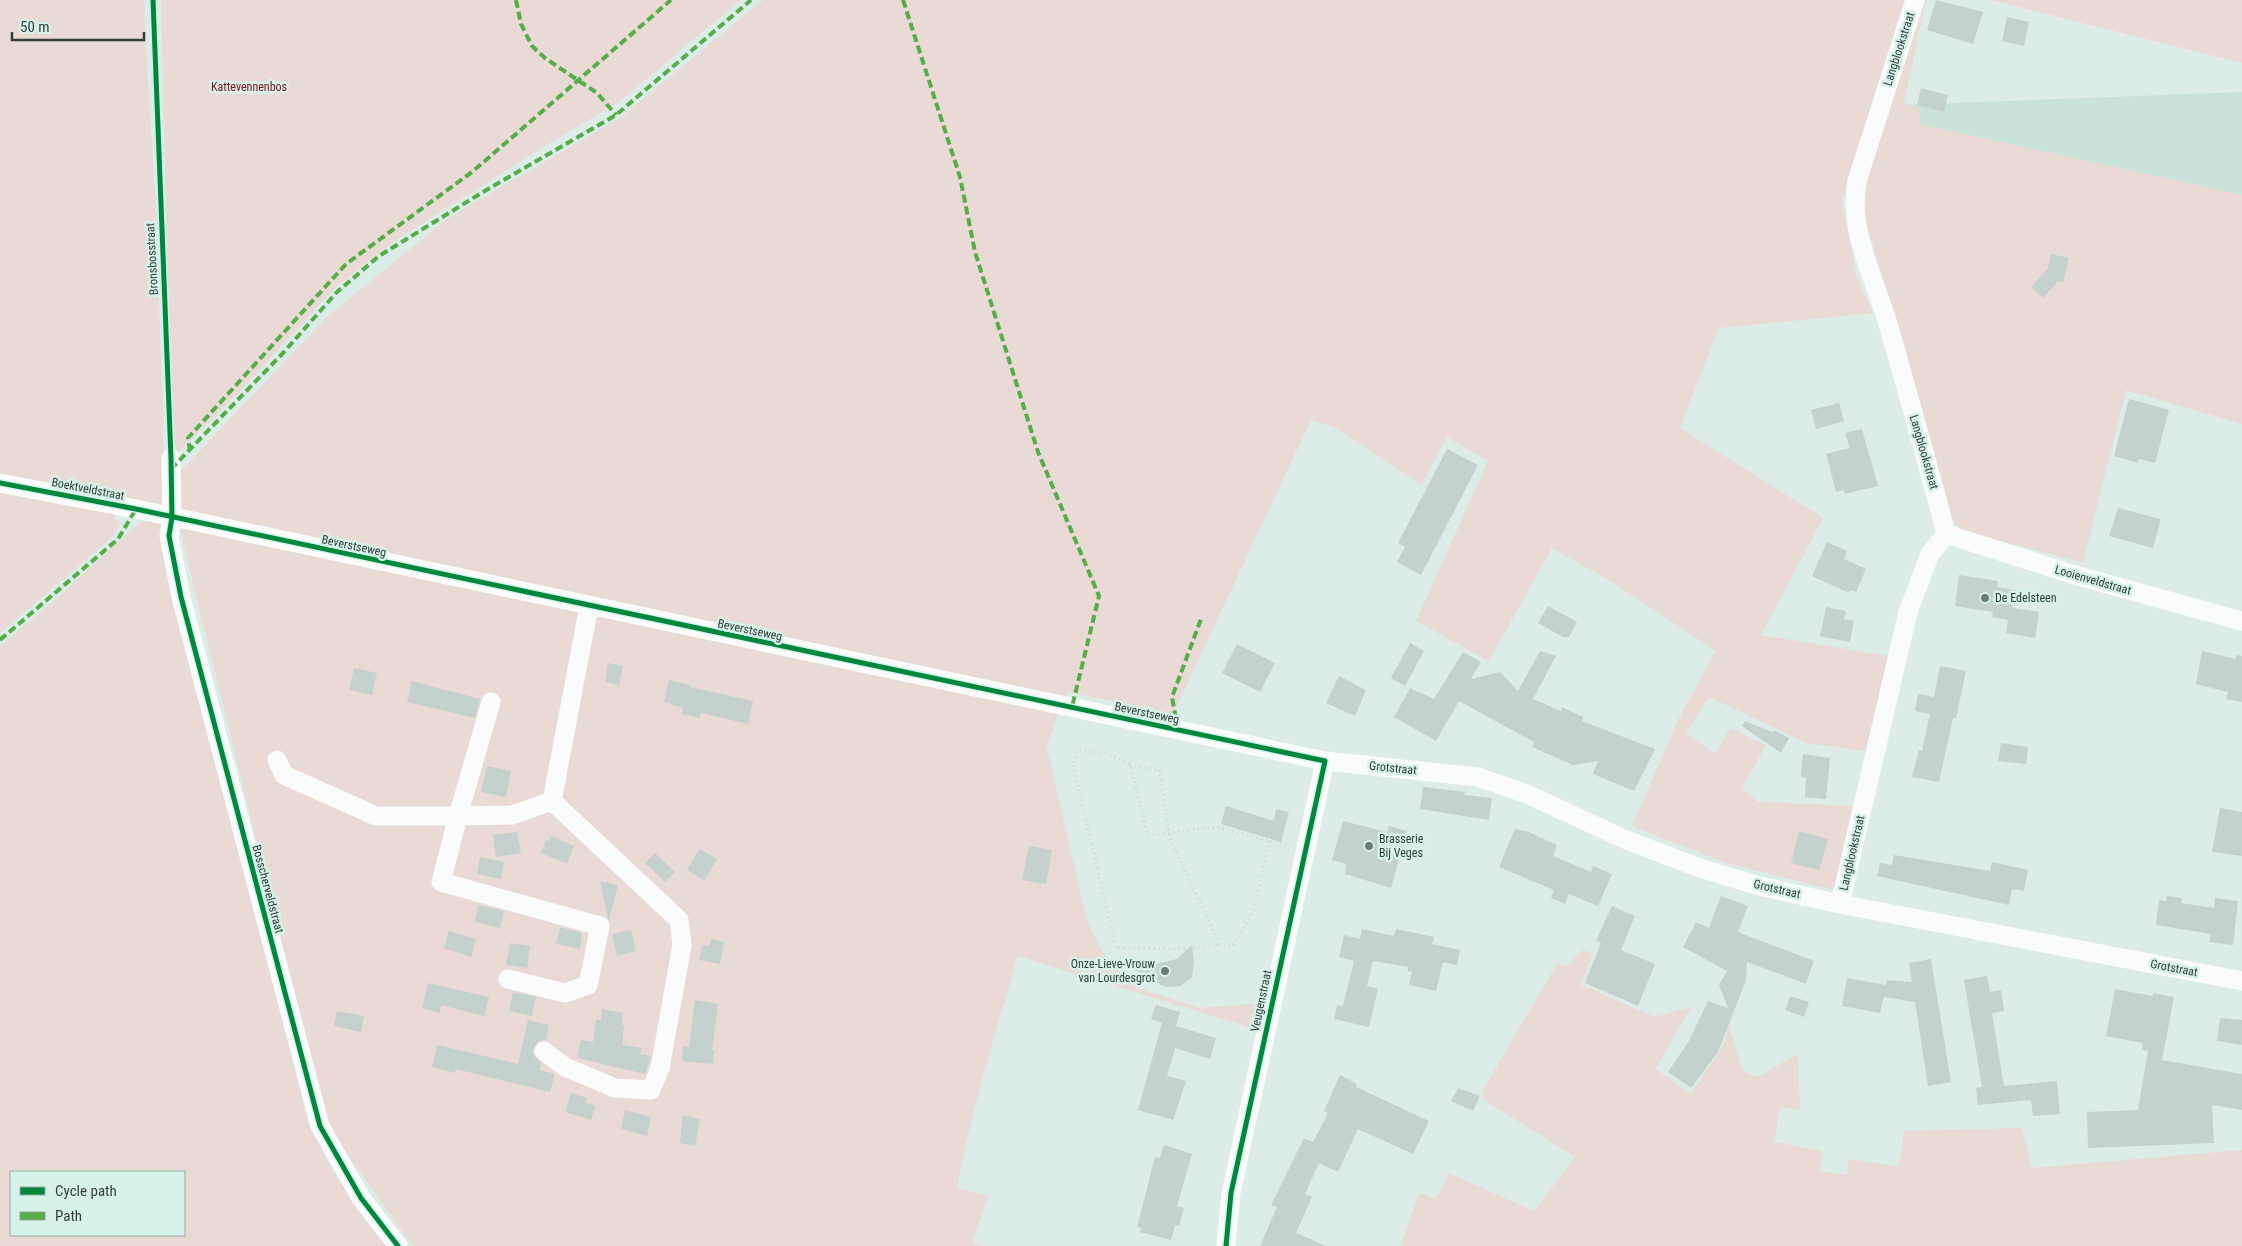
<svg xmlns="http://www.w3.org/2000/svg" width="2242" height="1246" viewBox="0 0 2242 1246" font-family="'Roboto Condensed',sans-serif">
<rect width="100%" height="100%" fill="#dcece7"/>
<path fill="#c9e3db" d="M2242,92V195L1919,124L1921,109L1904,105Z"/>
<path fill="#e9dad6" fill-rule="evenodd" d="M0,0H144C146,64 151,127 155,190C159,267 159,345 164,422L162,428L164,456V506L0,477Z
M161,0H741L619,102L558,138L396,240L337,286L229,403L177,454L172,427L169,336Z
M763,0H1904L1886,69L1852,167L1842,201L1857,278L1873,313L1719,328L1680,428L1823,518L1761,635L1888,656L1866,751L1807,743L1709,697L1686,733L1715,754L1730,728L1766,745L1742,788L1758,802L1856,806L1834,890L1726,863L1632,826L1680,716L1716,651L1612,582L1552,548L1489,661L1416,621L1488,461L1447,437L1421,485L1334,427L1311,420L1173,714L1068,692L1057,717L1047,748L1087,921L1107,960L1137,988L1200,1008L1261,1003L1255,1029L1018,956C995,1033 972,1109 957,1188L988,1196L973,1242L983,1246H413L326,1125L182,538L178,474L327,317L448,218L620,118Z
M1924,0H1926L1904,104L1921,109L1919,124L2242,195V424L2126,390L2083,563L1961,530L1953,520L1899,327L1866,224L1865,205L1868,172Z
M1991,0H2242V63Z
M0,490L113,512L119,526L111,538L0,633Z
M150,520L161,524L165,530L178,616L308,1121L333,1172L390,1246H0V646L62,594L130,531L140,523ZM11,1172H184V1235H11Z
M1583,950L1593,953L1581,985L1655,1017L1691,1007L1656,1069L1691,1094L1723,1046L1729,1025L1742,1070L1757,1077L1798,1054L1800,1110L1780,1107L1774,1142L1823,1151L1819,1171L1847,1175L1849,1159L1899,1167L1904,1131L2022,1128L2032,1168L2242,1150V1246H1401L1419,1193L1436,1199L1449,1173L1534,1211L1575,1157L1484,1100L1483,1090L1557,964L1567,966Z"/>
<path fill="#c5d1cd" d="M1936,0L1983,12L1973,44L1927,30Z
M2007,17L2029,22L2024,46L2002,41Z
M1921,88L1948,95L1944,112L1917,105Z
M2051,254L2069,258L2063,282L2058,281L2043,298L2031,287L2048,268Z
M2129,399L2169,410L2155,463L2139,459L2138,463L2114,456Z
M1839,403L1844,421L1816,429L1811,410Z
M1862,429L1878,486L1845,494L1844,490L1836,492L1826,454L1850,448L1845,433Z
M1447,449L1478,465L1421,575L1397,562L1405,547L1398,543Z
M2118,508L2161,519L2153,548L2109,536Z
M1827,542L1847,551L1844,559L1866,569L1856,592L1850,590L1849,593L1812,576Z
M1959,575L1998,581L1997,587L2015,590L2012,608L2039,612L2035,638L2006,633L2008,620L1992,617L1993,612L1955,606Z
M1548,606L1577,622L1569,637H1563L1538,623Z
M1826,607L1846,611L1844,619L1854,621L1850,642L1820,636Z
M1410,643L1424,651L1405,686L1391,678Z
M1237,644L1275,663L1260,692L1222,673Z
M1540,651L1556,656L1533,699L1561,711L1562,707L1583,717L1582,721L1655,749L1634,791L1593,774L1598,761L1573,765L1532,747L1534,742L1459,701L1436,741L1394,717L1410,688L1434,699L1463,652L1481,662L1471,679L1500,672L1518,691Z
M2202,651L2236,659V655L2242,656V702L2226,699L2228,692L2196,684Z
M608,663L623,666L619,685L605,682Z
M1940,666L1966,671L1956,718H1953L1939,782L1912,777L1919,750L1922,751L1930,714L1915,711L1918,694L1934,697Z
M354,668L377,673L372,695L349,690Z
M1339,676L1366,690L1355,716L1326,703Z
M669,680L690,685V687L753,701L748,724L701,713L700,718L682,714L683,708L664,702Z
M412,681L480,699L475,718L407,702Z
M1745,721L1772,732L1774,730L1789,738L1781,753L1742,726Z
M2001,743L2028,747L2026,764L1998,761Z
M1803,754L1830,758L1826,799L1805,797L1806,778L1801,777Z
M487,766L511,771L506,797L481,792Z
M1423,787L1465,792L1464,795L1492,798L1489,820L1420,809Z
M1226,806L1274,821L1276,809L1289,812L1281,842L1221,824Z
M2220,808L2242,812V856L2212,852Z
M1343,821L1387,832L1389,826L1407,831L1391,888L1345,874L1346,864L1332,860Z
M1515,829L1529,832L1557,845L1553,856L1591,872L1593,866L1612,874L1598,906L1569,894L1565,904L1551,898L1554,890L1499,867Z
M1799,831L1828,839L1819,870L1791,863Z
M517,832L521,853L496,857L493,835Z
M551,836L574,846L567,864L541,853L546,840L549,841Z
M1029,846L1052,850L1046,884L1022,880Z
M699,849L717,859L704,881L687,870Z
M655,853L675,872L665,882L645,863Z
M1894,855L1990,871L1992,862L2028,870L2024,891L2012,889L2009,905L1877,876L1880,863L1892,865Z
M480,857L504,862L501,879L477,874Z
M600,881L618,885L609,920L608,919Z
M1721,896L1748,906L1738,932L1814,961L1806,984L1747,962L1746,980L1718,1052L1691,1088L1668,1072L1689,1041L1708,1001L1728,1008L1719,985L1727,971L1683,947L1696,922L1709,928Z
M2167,896L2182,898L2181,903L2214,908L2215,898L2238,901L2233,945L2209,942L2211,934L2156,925L2159,900L2166,901Z
M478,905L504,911L500,928L475,922Z
M1612,906L1635,916L1621,950L1655,964L1638,1006L1585,983L1601,943L1596,940Z
M560,927L582,933L580,949L556,944Z
M1362,929L1394,936L1396,929L1434,937L1432,944L1460,950L1457,965L1443,962L1436,991L1409,985L1412,972L1408,971V967L1373,961L1367,986L1378,989L1369,1027L1334,1019L1337,1005L1343,1006L1354,961L1339,957L1344,935L1360,939Z
M631,930L636,951L617,956L612,934Z
M449,931L476,939L471,957L444,948Z
M711,939L724,942L720,964L699,960L702,945L709,946Z
M510,943L530,946L527,968L506,965Z
M1192,945L1194,962L1192,977L1181,986L1167,987L1143,977L1127,962L1151,965L1177,959Z
M1931,959L1951,1082L1928,1086L1915,1002L1884,997L1880,1013L1842,1006L1847,978L1886,985L1887,980L1912,982L1909,963Z
M1987,976L1990,992L2001,990L2004,1011L1992,1013L2004,1086L2057,1081L2060,1114L2033,1116L2031,1100L1978,1105L1976,1088L1982,1087L1964,980Z
M428,983L489,997L484,1016L441,1005L440,1013L422,1008Z
M2115,989L2153,996V993L2174,997L2162,1060L2242,1074V1110L2212,1105L2214,1143L2088,1148L2087,1112L2138,1110L2148,1051L2142,1050L2143,1043L2106,1036Z
M513,992L536,997L532,1016L509,1011Z
M1790,996L1809,1002L1804,1017L1785,1010Z
M695,1000L718,1004L712,1050H714L713,1064L682,1061L683,1046L689,1047Z
M1156,1005L1180,1012L1176,1026L1216,1038L1210,1059L1175,1048L1167,1076L1186,1081L1173,1120L1138,1110L1162,1023L1151,1019Z
M602,1009L623,1013L622,1025L624,1026L622,1045L642,1048L640,1054L651,1056L645,1074L577,1058L581,1040L593,1042L596,1020H601Z
M337,1011L364,1016L361,1032L334,1026Z
M2220,1018L2242,1020V1045L2217,1041Z
M528,1020L549,1025L546,1040L539,1041L533,1050L534,1056L541,1063L540,1070L555,1074L550,1092L456,1069L455,1073L432,1067L437,1045L518,1064Z
M1340,1075L1357,1084L1356,1087L1429,1121L1413,1154L1358,1129L1338,1172L1319,1163L1305,1194L1312,1197L1296,1233L1326,1246H1260L1277,1207L1271,1205L1277,1193L1304,1138L1313,1142L1328,1113L1324,1111Z
M1458,1088L1480,1096L1473,1111L1451,1101Z
M571,1093L587,1098L586,1103L595,1106L591,1120L565,1112Z
M625,1110L651,1117L647,1136L621,1129Z
M683,1115L700,1119L695,1146L680,1143Z
M1164,1145L1192,1154L1177,1206L1184,1208L1179,1226L1175,1225L1171,1240L1140,1232L1141,1228L1137,1227L1155,1157L1160,1158Z"/>
<g fill="none" stroke-linecap="round" stroke-linejoin="round">
<path stroke="#d1d6d4" stroke-width="3" stroke-dasharray="1 4" stroke-linecap="butt" d="M1130,765L1159,769L1169,831L1170,838L1212,928L1218,945L1182,949L1116,948L1073,765L1078,750L1109,754L1130,765L1148,835L1216,827L1289,845
M1219,945L1233,946L1254,909L1269,840"/>
<path stroke="#fafcfb" stroke-width="19" d="M1915,0L1857,181C1848,231 1874,277 1888,324C1908,394 1928,464 1946,534
M171,458L172,517L169,536L181,597L320,1126L361,1198L398,1246
M0,483L136,509L1325,761L1478,777L1527,794L1624,839L1697,867L1755,885L1840,904L2242,981
M1946,534L2078,576L2242,621
M277,760L284,775L376,816H458L491,702
M1840,904L1908,612L1930,554L1946,534
M508,979L565,993L588,985L600,926L441,882L458,816L512,815L552,801L589,606
M544,1051L565,1067L615,1088L651,1090L660,1068L682,945L679,920L552,801
M1226,1246L1231,1193L1325,761"/>
<path stroke="#54ad46" stroke-width="4" stroke-dasharray="8 4" stroke-linecap="butt" d="M516,0L521,24L532,46L545,58L597,93L616,115
M903,0L960,177L975,252L1038,452L1099,596L1072,707
M190,451L188,438L346,264L472,172L671,0
M171,469L284,352L337,292L379,256L483,192L616,115L751,0
M0,640L118,539L136,509
M1178,730L1172,697L1201,619"/>
<g stroke="#d6f2e9" stroke-width="8">
<path id="cycleway" d="M153,0L171,458L172,517L169,536L181,597L320,1126L361,1198L398,1246
M0,483L136,509L1325,761L1231,1193L1226,1246"/>
</g>
<use href="#cycleway" stroke="#00873e" stroke-width="5"/>
</g>
<g fill="#6e7b77" stroke="#d6f2e9" stroke-width="2">
<circle cx="1985" cy="598" r="5"/>
<circle cx="1369" cy="846" r="5"/>
<circle cx="1165" cy="971" r="5"/>
</g>
<g text-anchor="middle" dominant-baseline="central" stroke-width="5" stroke-linejoin="round" paint-order="stroke">
<g font-size="12" fill="#333e3a" stroke="#d6f2e9">
<text transform="translate(1899 49) rotate(-72)">Langblookstraat</text>
<text transform="translate(152 259) rotate(-93)">Bronsbosstraat</text>
<text transform="translate(1924 452) rotate(74)">Langblookstraat</text>
<text transform="translate(88 489) rotate(11)">Boektveldstraat</text>
<text transform="translate(354 546) rotate(12)">Beverstseweg</text>
<text transform="translate(2093 580) rotate(16)">Looienveldstraat</text>
<text transform="translate(750 630) rotate(12)">Beverstseweg</text>
<text transform="translate(1147 713) rotate(12)">Beverstseweg</text>
<text transform="translate(1393 768) rotate(6)">Grotstraat</text>
<text transform="translate(1852 853) rotate(-77)">Langblookstraat</text>
<text transform="translate(268 889) rotate(75)">Bosscherveldstraat</text>
<text transform="translate(1777 889) rotate(13)">Grotstraat</text>
<text transform="translate(2174 968) rotate(11)">Grotstraat</text>
<text transform="translate(1261 1001) rotate(-78)">Veugenstraat</text>
</g>
<g font-size="12" fill="#7b0e19" stroke="#d6f2e9">
<text x="249" y="87">Kattevennenbos</text>
</g>
<g font-size="12" fill="#333e3a" stroke="#d6f2e9" text-anchor="start">
<text x="1995" y="598">De Edelsteen</text>
<text x="1379" y="839">Brasserie<tspan x="1379" dy="14">Bij Veges</tspan></text>
<text x="1155" y="964" text-anchor="end">Onze-Lieve-Vrouw<tspan x="1155" dy="14">van Lourdesgrot</tspan></text>
</g>
</g>
<rect x="10" y="1171" width="175" height="65" fill="#d6f2e9" stroke="#95aaa3"/>
<rect x="20" y="1187" width="25" height="8" fill="#00873e" stroke="#95aaa3"/>
<text x="55" y="1196" font-size="15" fill="#333e3a">Cycle path</text>
<rect x="20" y="1212" width="25" height="8" fill="#54ad46" stroke="#95aaa3"/>
<text x="55" y="1221" font-size="15" fill="#333e3a">Path</text>
<path d="M12 32v8h132v-8" fill="none" stroke="#333e3a" stroke-width="2.5"/>
<text x="20" y="32" font-size="15" fill="#333e3a" stroke="#d6f2e9" stroke-width="4" paint-order="stroke">50 m</text>
</svg>
